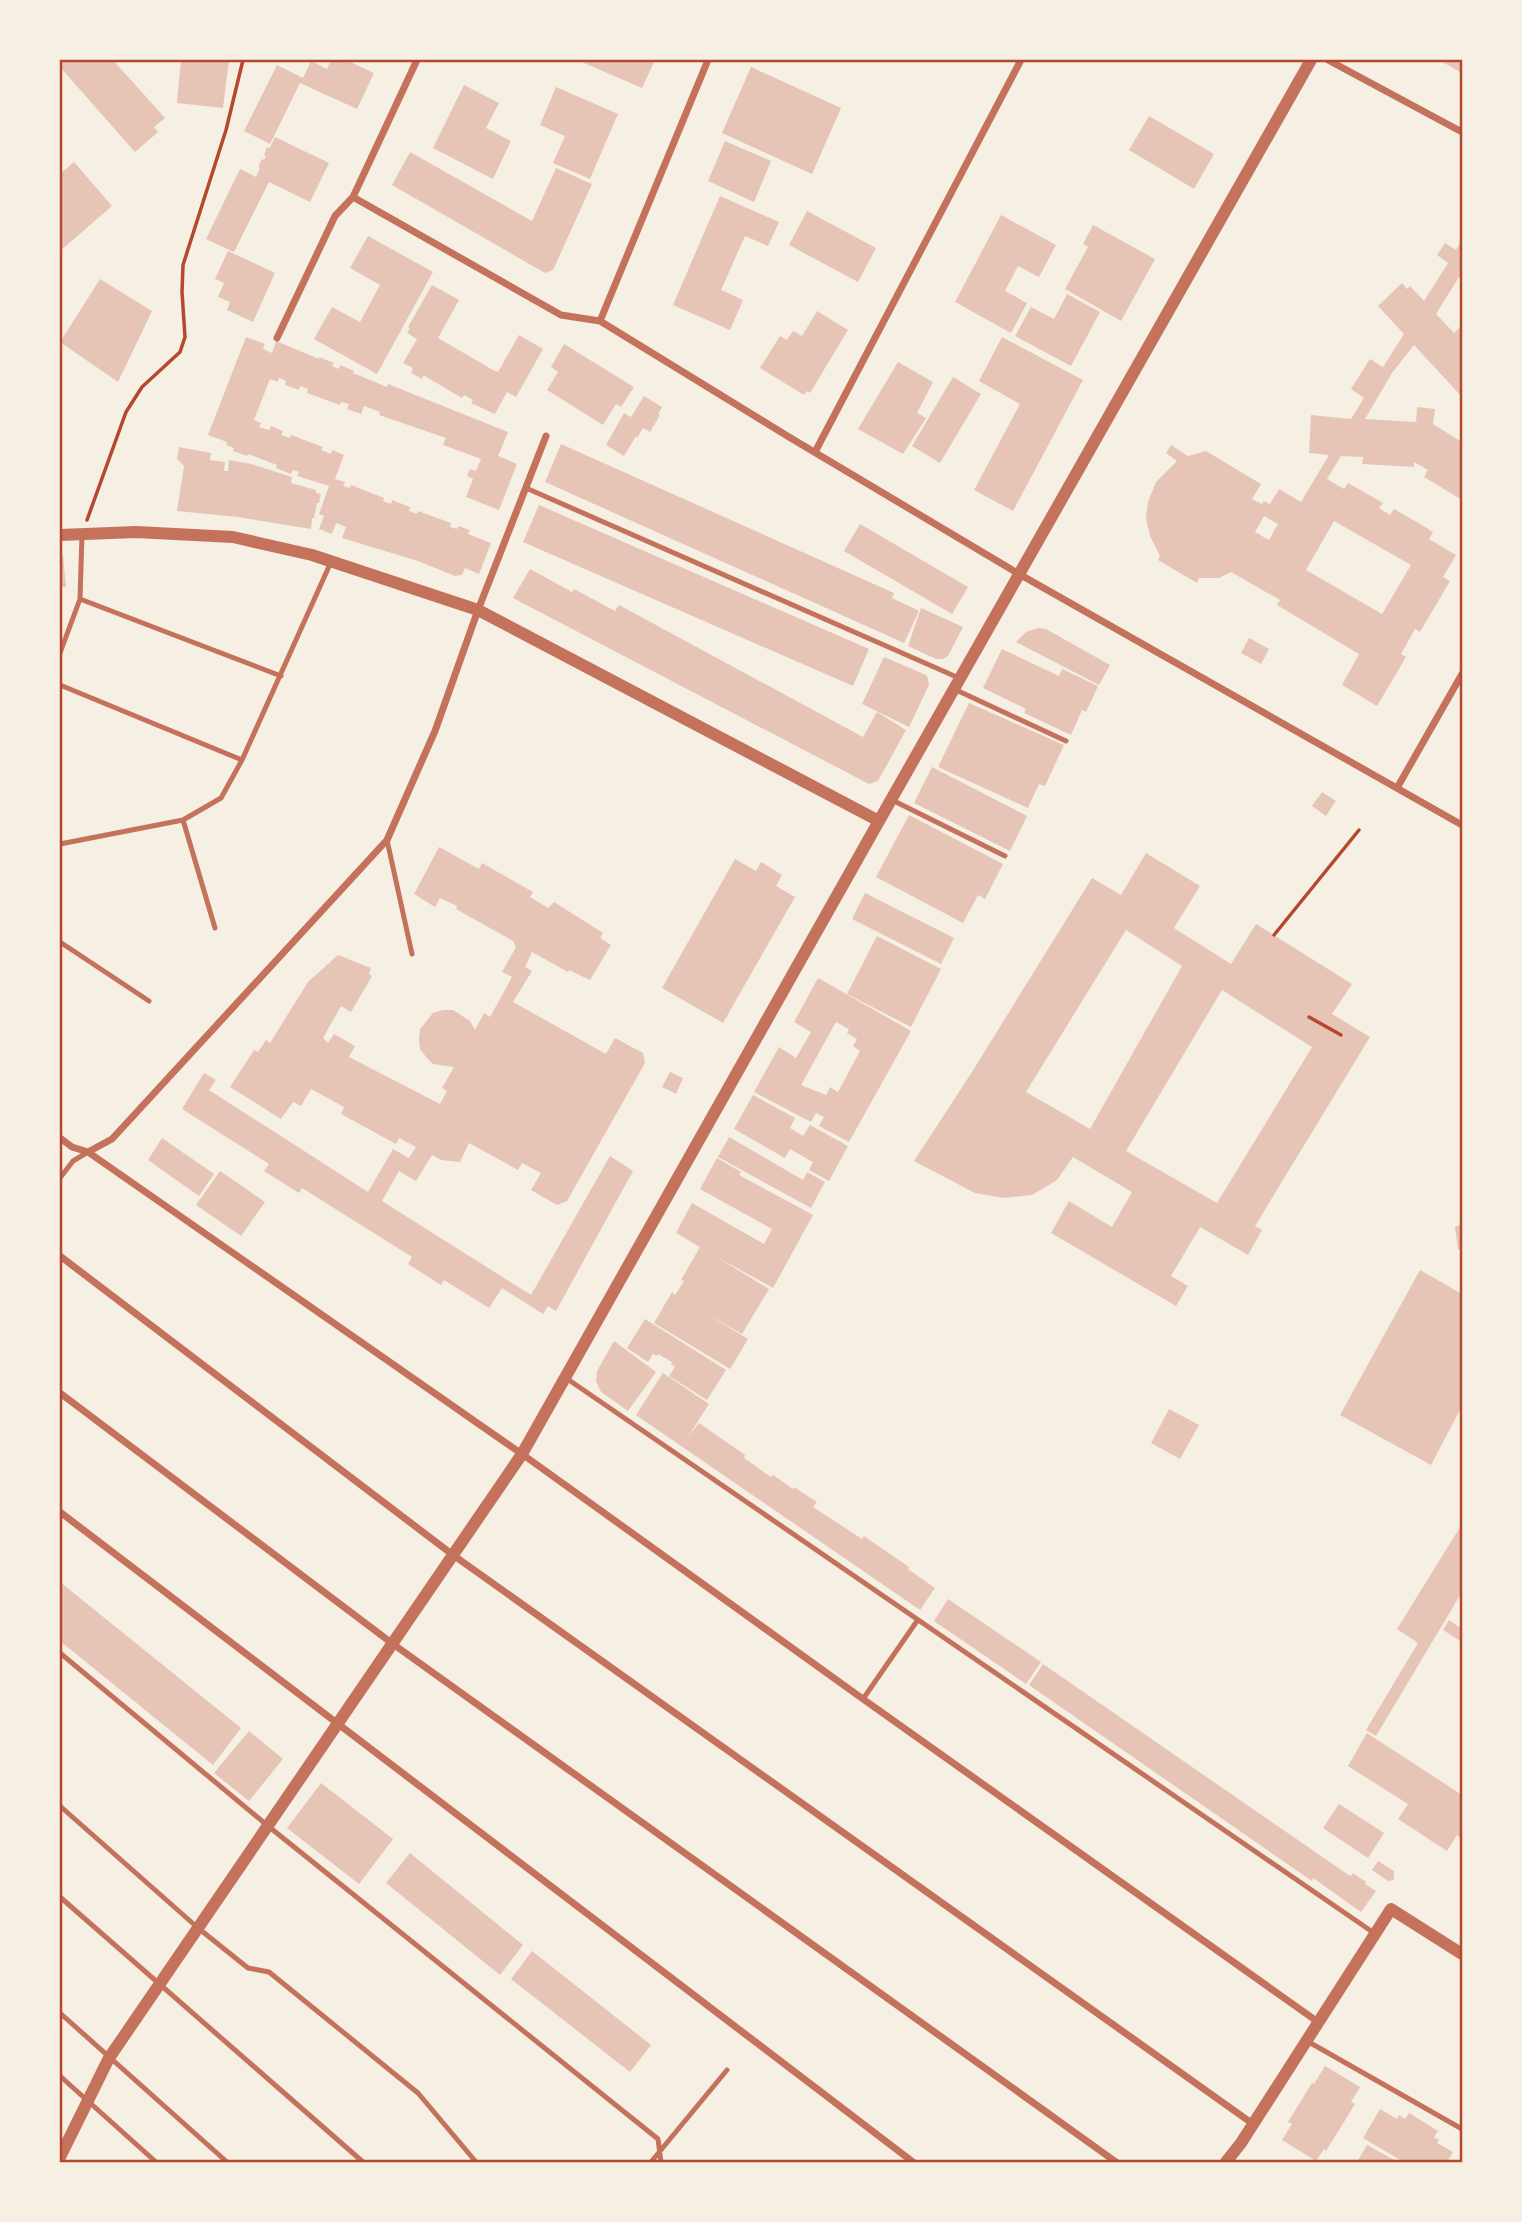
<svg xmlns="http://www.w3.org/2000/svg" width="1522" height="2222" viewBox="0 0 1522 2222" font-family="'Source Serif 4',serif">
<rect width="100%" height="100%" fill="#f6efe4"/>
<path fill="#e6c5b7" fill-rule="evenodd" d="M60,60H113L165,118L154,127L158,132L135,152L60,67Z
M181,60H229L223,108L177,103Z
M331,60H346L374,73L357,109L300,83L270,144L244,131L277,65L303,78L311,61L327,69Z
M577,60H655L642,88Z
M1439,60H1462V73Z
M751,67L841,108L812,174L722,133Z
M464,85L499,103L486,128L511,141L493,179L433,148Z
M556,87L618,114L590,179L553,163L565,136L540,125Z
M1149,116L1214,154L1194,189L1129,150Z
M275,137L329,163L310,202L269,182L234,252L206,239L240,169L256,177L260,168L258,167L262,159L264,160L266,156L264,155L267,147L270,148Z
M725,141L771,161L754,202L708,181Z
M410,152L532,221L556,168L592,184L553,270L545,273L392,185Z
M74,162L112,206L60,251V174Z
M720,196L779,222L768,246L745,236L721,290L743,300L730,330L673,305Z
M807,211L876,248L858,282L789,245Z
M1001,215L1056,245L1039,277L1018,266L1005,291L1027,303L1011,333L955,302Z
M1093,225L1155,259L1121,321L1065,289L1088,247L1083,244Z
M368,236L433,272L377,374L314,339L332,307L360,322L380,285L350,268Z
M1462,239V279L1459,277L1436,314L1454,333L1460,327L1462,329V397L1414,345L1392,373L1365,419L1416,422L1417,407L1435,409L1433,424L1462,442V500L1424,477L1428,470L1414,462V467L1362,464L1363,457L1341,456L1327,479L1344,489L1348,483L1383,503L1379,508L1390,515L1394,509L1422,525L1433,532L1429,539L1456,555L1443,577L1450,581L1420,632L1415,629L1401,654L1406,657L1377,706L1342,685L1359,654L1277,605L1280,600L1231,572L1219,578H1199L1197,583L1158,560L1160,556L1150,536L1146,518L1148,502L1156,482L1177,461L1166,453L1171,445L1188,456L1206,451L1261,484L1252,499L1262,504L1264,501L1270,504L1279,489L1301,502L1329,455L1309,453L1311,415L1351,419L1364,398L1351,389L1370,359L1383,367L1404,334L1378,306L1402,283L1407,289L1410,286L1424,301L1448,263L1437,255L1445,243L1456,250ZM1264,516L1278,524L1269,540L1255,532ZM1334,521L1411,565L1382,614L1306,570Z
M228,251L275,273L253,322L227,310L230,302L218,297L224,283L215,279Z
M100,279L152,311L118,382L60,342Z
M432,285L459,300L438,338L493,370L498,372L519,335L543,349L516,397L507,392L495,414L471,403L473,400L464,395L462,398L423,375L422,379L411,373L413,368L403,363L417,339L407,333L410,328L408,327Z
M1067,294L1100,312L1071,366L1015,336L1031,307L1054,319Z
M817,311L848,330L810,393L807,391L804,395L760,368L780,336L787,340L793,331L802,336Z
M246,337L265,344L263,349L272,353L276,341L319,359V357L334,363L332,366L339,369L340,365L354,371L353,373L387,387L388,384L508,432L498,456L517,464L499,510L466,497L473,479L467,476L470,469L476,471L481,459L443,445L446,438L379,415L380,412L364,406L361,414L347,409L349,404L341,402L340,405L307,393L308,389L300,386L299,390L285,385L286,381L279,378L278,382L270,379L254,420L261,423L259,427L269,430L271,426L283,431L281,435L290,438L291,435L323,447L321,450L331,454L332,450L344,455L335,479L345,482L343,486L350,488L351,485L384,498L383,501L391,504L392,500L410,507L409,511L417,514L418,511L451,523L450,527L457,529L458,526L470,530L468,534L491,543L479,574L465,568L462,575L455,576L418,561L342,538L346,527L336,523L332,534L319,529L324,516L319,514L329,486L297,476L299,472L293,470L291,474L276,468L277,465L248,454L247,456L233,451L234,448L226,445L227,442L208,435Z
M1002,337L1083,380L1013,511L974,490L1020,404L979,381Z
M564,344L634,387L621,407L616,404L603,425L547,390L558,372L551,367Z
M898,362L933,382L917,413L926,418L903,454L858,429Z
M953,377L981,394L940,463L912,446Z
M644,396L662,407L658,414L660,415L650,432L643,428L637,438L636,436L624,456L606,445L624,413L631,417Z
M561,444L894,593L892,598L919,611L904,643L545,482Z
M179,447L211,453L210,460L225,462L224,471H228L229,460L251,464L292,477L291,483L316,490V493L321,494L319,503H317L314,518H312L311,529L238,517L177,511L184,466L177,459Z
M539,505L869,649L853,686L523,542Z
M860,524L968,587L952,614L844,551Z
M60,555H63L66,587H60Z
M530,569L572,592L574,589L615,611L619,605L863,737L877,712L906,730L878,781L869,784L513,598Z
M921,608L963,627L948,656L943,659H936L908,646Z
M1038,628L1046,629L1110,665L1099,685L1016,642L1026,632Z
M1249,638L1269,649L1261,664L1241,653Z
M1002,649L1059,676L1062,669L1098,686L1086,712L1082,710L1071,735L1024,713L1026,709L983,688Z
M884,657L926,675L928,678L929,685L909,727L862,704Z
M969,703L1064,745L1045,786L1039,784L1028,808L938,767Z
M932,767L1027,816L1010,851L914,803Z
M1322,792L1336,801L1326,816L1312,806Z
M909,815L1003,864L985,899L978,895L963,923L876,877Z
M439,847L479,869L482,863L533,892L530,897L548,908L554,902L603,933L600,938L611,945L590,980L569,970L568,972L532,952L525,967L532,971L513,1002L606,1054L615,1038L643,1053L645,1063L567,1201L557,1205L531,1190L541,1173L522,1163L518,1170L469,1143L460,1162L441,1160L432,1155L416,1181L399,1171L382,1201L531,1295L610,1156L633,1171L556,1311L548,1306L543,1314L502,1288L489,1308L444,1280L441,1285L408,1264L412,1257L302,1188L299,1193L264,1171L269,1164L182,1109L204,1073L216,1080L209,1090L368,1192L393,1149L409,1158L416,1147L399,1138L396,1144L341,1114L344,1107L311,1089L301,1106L293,1102L281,1119L230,1087L254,1050L258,1052L266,1040L270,1043L308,982L338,955L371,968L369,974L372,976L351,1012L341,1006L323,1038L328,1043L334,1034L355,1046L349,1057L440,1104L447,1091L442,1088L454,1067L433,1064L426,1057L420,1049L419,1039L420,1029L433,1013L443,1010H453L470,1021L475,1030L484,1013L490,1017L512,977L502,972L516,947L513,941L456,909L457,906L440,898L435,907L414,894Z
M1146,853L1200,886L1174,928L1231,964L1256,924L1352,984L1332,1014L1370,1037L1255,1226L1262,1230L1248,1255L1200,1227L1171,1276L1188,1286L1176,1306L1051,1233L1069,1201L1112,1227L1132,1192L1073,1157L1057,1180L1032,1195L1004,1198L975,1193L914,1161L972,1072L1092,878L1121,895ZM1126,930L1182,966L1090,1129L1026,1092ZM1222,990L1312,1047L1217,1203L1126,1151Z
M735,859L756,871L761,862L782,875L776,886L795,897L723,1023L662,988Z
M865,893L954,938L941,964L852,919Z
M877,936L941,969L911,1027L847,994Z
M818,978L911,1031L849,1142L819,1126L824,1117L816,1113L811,1122L754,1092L779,1047L796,1058L811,1032L794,1022ZM836,1022L849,1029L847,1033L857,1039L853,1046L860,1051L838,1092L830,1087L826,1095L801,1085Z
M670,1072L683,1078L676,1094L662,1087Z
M753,1095L795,1118L790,1128L803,1136L810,1125L848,1146L829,1181L809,1170L813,1162L790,1149L785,1158L734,1129Z
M729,1137L803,1180L807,1172L825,1182L811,1208L718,1157Z
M162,1138L214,1174L199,1196L148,1160Z
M717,1158L741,1172L739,1175L813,1215L773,1288L715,1256L769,1289L742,1334L708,1315L748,1339L730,1369L654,1323L672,1292L675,1295L684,1281L681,1280L700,1247L676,1233L692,1203L764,1244L772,1229L700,1189Z
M220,1171L265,1202L241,1236L196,1205Z
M1462,1224V1251L1458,1249L1455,1227Z
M1420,1270L1462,1294V1406L1431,1465L1340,1415Z
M645,1319L726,1370L707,1400L669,1376L675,1367L671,1364L672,1362L658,1354L657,1356L653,1354L648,1362L627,1348Z
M614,1341L656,1372L628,1411L601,1392L596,1381L597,1371Z
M663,1373L709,1404L688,1437L699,1423L745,1455L744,1458L771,1477L773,1475L793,1489L794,1487L817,1502L813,1507L862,1539L864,1536L909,1567L908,1569L935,1588L920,1610L636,1415Z
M1169,1409L1199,1425L1180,1459L1151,1443Z
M1462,1524V1592L1376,1736L1366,1730L1418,1643L1397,1629Z
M60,1582L241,1728L213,1765L60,1641Z
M948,1599L1041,1662L1026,1684L934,1621Z
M1449,1620L1462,1629V1642L1443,1630Z
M1043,1664L1347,1874L1351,1876L1353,1873L1366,1882L1365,1884L1376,1891L1361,1912L1313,1878L1312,1881L1029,1685Z
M249,1731L283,1759L249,1801L214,1773Z
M1367,1733L1462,1795V1839L1457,1835L1447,1851L1398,1819L1408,1804L1348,1766Z
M321,1783L393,1839L359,1884L287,1828Z
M1339,1804L1384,1833L1368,1858L1323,1828Z
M410,1853L523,1945L500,1975L386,1883Z
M1378,1861L1394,1871V1880L1388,1881L1372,1870Z
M532,1951L651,2045L630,2072L511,1979Z
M1325,2066L1360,2087L1351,2102L1355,2104L1326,2151L1324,2149L1316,2161L1282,2140L1292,2124L1288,2122L1312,2083L1314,2084Z
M1380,2109L1397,2119L1399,2115L1405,2119L1409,2113L1438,2131L1434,2137L1439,2140L1437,2143L1453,2152L1447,2162H1404L1363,2138Z
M1367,2145L1398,2162H1357Z"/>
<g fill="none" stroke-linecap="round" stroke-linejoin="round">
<path stroke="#b5482f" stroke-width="3.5" d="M87,520L126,412L142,387L180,352L185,337L182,292L183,265L226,130L243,60
M1274,935L1359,830
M1309,1017L1341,1035"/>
<path stroke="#c5725c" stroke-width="5" d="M526,488L959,678
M80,599L281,676
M60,653L80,599L82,534
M60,685L242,760
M954,689L1066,741
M892,800L1005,856
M183,820L215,928
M387,840L412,954
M60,844L183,820L221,798L242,760L331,562
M60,942L149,1001
M60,1178L73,1161L88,1152
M566,1378L1374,1933
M60,1653L268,1826L658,2139L661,2162
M863,1699L917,1621
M60,1806L198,1928L248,1968L269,1972L418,2093L476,2162
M60,1897L363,2162
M60,2013L227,2162
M1307,2041L1462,2129
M60,2076L156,2162
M651,2162L727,2070"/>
<path stroke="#c5725c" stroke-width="7" d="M1328,60L1462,132
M353,197L561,315L600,321L789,437L1019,574L1462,825
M600,321L708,60
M277,338L335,216L353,197L417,60
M815,452L1021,60
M1397,788L1462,674
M60,1138L72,1147L88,1152L522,1454L863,1699L1318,2022
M88,1152L112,1139L387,840L435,731L478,610L546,436
M60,1256L453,1555L1253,2124
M60,1393L393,1644L1116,2162
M60,1512L913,2162"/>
<path stroke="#c5725c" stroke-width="12" d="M60,535L136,532L233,537L312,555L478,610L879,821
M60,2157L109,2058L522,1454L879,821L1311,60
M1226,2162L1241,2143L1391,1909L1462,1954"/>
</g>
<rect width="1522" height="2222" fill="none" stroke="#f6efe4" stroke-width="122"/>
<rect x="61" y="61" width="1400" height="2100" fill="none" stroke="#b5482f" stroke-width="2.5"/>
</svg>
